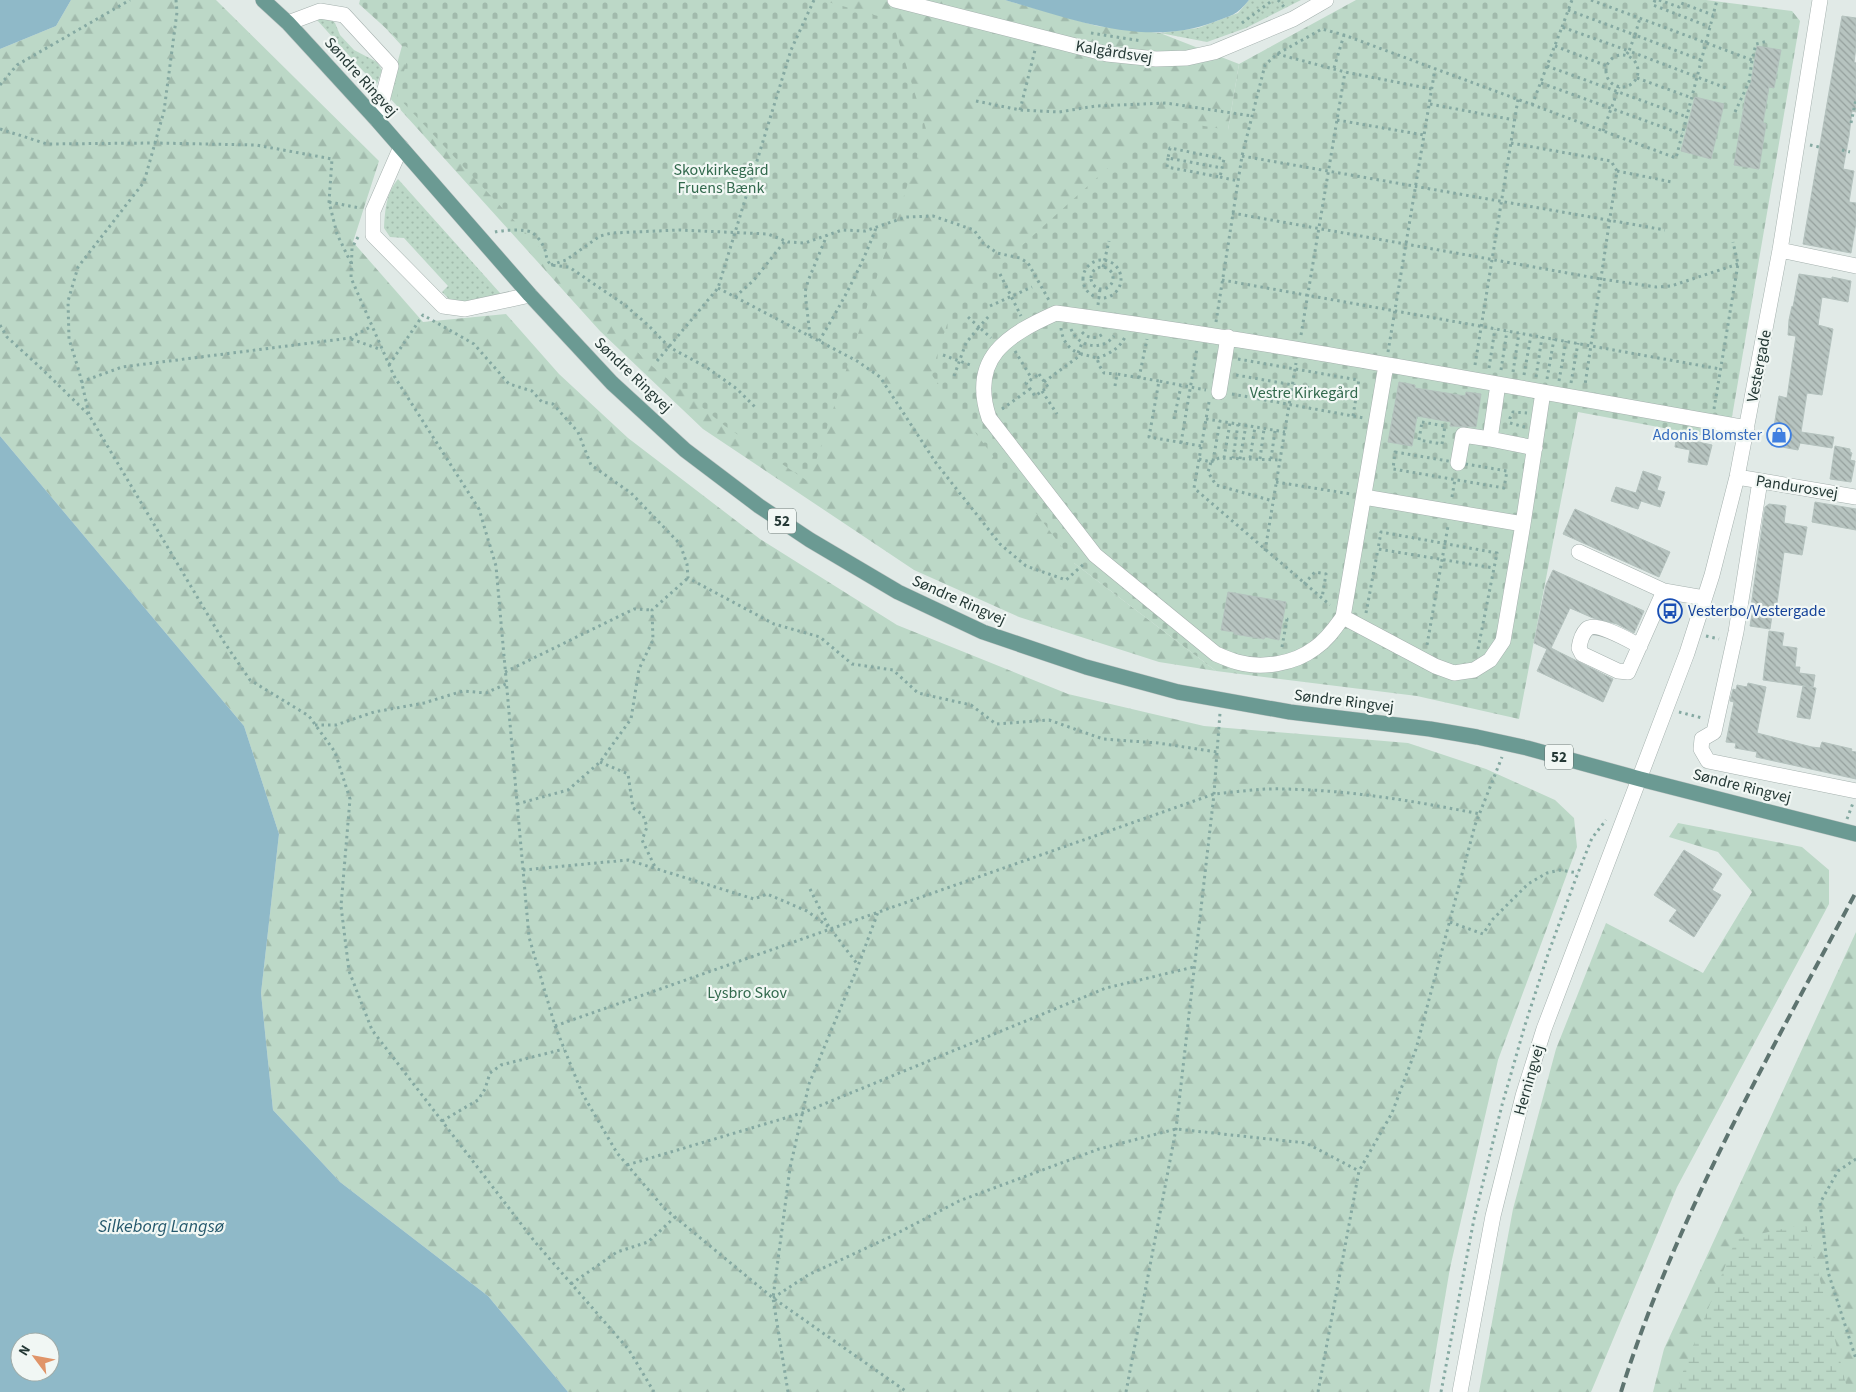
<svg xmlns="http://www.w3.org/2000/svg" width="1856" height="1392" viewBox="0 0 1856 1392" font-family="'Source Sans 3',sans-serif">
<defs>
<pattern id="green-dots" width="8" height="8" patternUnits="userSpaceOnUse" patternTransform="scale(1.25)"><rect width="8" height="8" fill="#bcd8c7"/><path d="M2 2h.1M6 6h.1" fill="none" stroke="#a1baac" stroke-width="1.8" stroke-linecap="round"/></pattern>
<pattern id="forest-firs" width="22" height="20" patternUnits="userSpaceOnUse" patternTransform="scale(1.25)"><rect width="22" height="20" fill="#bcd8c7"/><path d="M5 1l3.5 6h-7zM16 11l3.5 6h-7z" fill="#a1baac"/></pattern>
<pattern id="wetland-marsh" width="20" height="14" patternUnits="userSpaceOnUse" patternTransform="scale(1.25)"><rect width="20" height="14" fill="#bcd8c7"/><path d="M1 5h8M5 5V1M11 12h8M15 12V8" fill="none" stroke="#a1baac"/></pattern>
<pattern id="cemetery-stones" width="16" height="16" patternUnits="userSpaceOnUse" patternTransform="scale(1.25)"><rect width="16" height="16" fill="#bcd8c7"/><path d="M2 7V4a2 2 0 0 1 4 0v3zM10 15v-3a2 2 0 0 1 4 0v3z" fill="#a1baac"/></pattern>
<pattern id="building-back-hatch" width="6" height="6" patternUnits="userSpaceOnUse" patternTransform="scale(1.25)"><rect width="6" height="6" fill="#b7c4c0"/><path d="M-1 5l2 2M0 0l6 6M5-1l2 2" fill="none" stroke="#95a09d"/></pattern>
</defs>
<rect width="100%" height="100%" fill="#e1eae7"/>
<path fill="url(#green-dots)" d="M1249,0H1301L1246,28L1207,42L1160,33L1198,28L1238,13Z
M327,16L335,23L340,35L354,50L377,62L382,70L377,84L364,72L317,20Z
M398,179L500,293L498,296L461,303L451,301L442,292L448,286L404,238L390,237L384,228C385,210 386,193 398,179Z"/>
<path fill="url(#forest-firs)" d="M71,0H216L379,161L353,242L423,322L506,314L559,374L628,438L760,539L897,625L1068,694L1204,726L1408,743L1486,769L1555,800L1574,818L1577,847L1498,1060L1450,1268L1429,1392H568L488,1296L340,1182L273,1110L261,993L279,834L244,726L0,436V49L56,26Z
M360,0H1005L1097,26L1160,33L1239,64L1228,130L1074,563L1216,671L1159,662L1019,617L914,570L703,429L600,331L388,96L402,46Z
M1678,823L1802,847L1829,870V904L1677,1187L1591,1392H1479L1513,1209L1556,1049L1606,923L1703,973L1752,892L1718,852L1669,837Z
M1856,932V1392H1653L1664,1349Z"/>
<path fill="url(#wetland-marsh)" d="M1806,1224L1848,1392H1678L1680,1379L1736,1239Z"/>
<path fill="url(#cemetery-stones)" d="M360,0H821L892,20L926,129L809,482L725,426L647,362L397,96L410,50L359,4Z
M1356,0H1706L1792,11L1800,21L1728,440L1578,412L1519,719L1417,696L1216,671L1074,563L931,374L952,309L1162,119L1228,130L1239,64Z"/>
<path fill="#8fb9c8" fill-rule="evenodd" d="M0,0H71L56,26L0,49Z
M1005,0H1249C1236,16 1232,15 1214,22C1146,48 1071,19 1005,0Z
M0,436L244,726L279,834L261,993L273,1110L340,1182L488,1296L568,1392H0ZM20,1342H50V1372H20Z"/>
<path fill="url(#building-back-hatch)" stroke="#b4c2be" d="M1842,16L1856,18V47L1854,62L1856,63V112L1852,111L1849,136L1843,169L1854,171L1849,202L1856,203V223L1851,253L1803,244Z
M1757,46L1781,50L1774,88L1769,87L1763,123L1766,124L1759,169L1734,165L1746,94L1751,82Z
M1695,97L1724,104L1711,159L1681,151Z
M1799,274L1832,279V277L1851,281L1848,302L1822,297L1818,325L1833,329L1822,395L1807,393L1801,432L1834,437L1832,448L1800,443L1798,450L1771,445L1779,396L1787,398L1796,336L1788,335L1789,320L1792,306L1793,307Z
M1399,382L1415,385V388L1465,396L1466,392L1481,394L1476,427L1450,426L1451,422L1417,416L1412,446L1388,442Z
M1677,432L1696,436L1694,441L1712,445L1707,465L1688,462L1690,450L1675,447Z
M1835,446L1850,449V452L1852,453L1850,460L1855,461L1851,482L1830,479Z
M1643,471L1661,477L1657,490L1665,492L1660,507L1641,501L1638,509L1611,501L1616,487L1636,493Z
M1815,502L1856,509V530L1812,522Z
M1769,504L1786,506L1784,523L1807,527L1802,555L1784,552L1777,603H1774L1770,629L1750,626L1752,614H1750L1763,520L1765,507Z
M1575,509L1670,552L1659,577L1563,534Z
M1553,570L1644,611L1634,633L1617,624L1593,618L1570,608L1551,648L1613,679L1603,702L1537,671L1547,649L1534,643L1546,585Z
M1228,592L1286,602L1279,640L1265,637L1264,639L1234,634V632L1221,630Z
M1769,631L1784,633L1782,646L1797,648L1795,667H1800L1799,673L1815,675L1813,687L1763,680Z
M1748,683L1766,687L1757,733L1812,747L1820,748L1822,742L1852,749L1851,751L1856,752V779L1756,757L1757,752L1735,748L1736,743L1726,742L1734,702L1730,701L1733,689L1736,690L1737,685L1747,687Z
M1803,686L1816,688L1810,719L1797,717Z
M1684,850L1722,874L1712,890L1721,895L1694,937L1669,921L1677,910L1654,895Z"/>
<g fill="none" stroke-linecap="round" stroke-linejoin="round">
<g stroke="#a5b1ae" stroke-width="16">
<path id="minor" d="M895,0L1107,54L1156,59L1187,58L1214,52L1293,19L1326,0
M288,23L320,11L344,15L391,66L377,120
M401,147L373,211V235L443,306L465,309L530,295
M1780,250L1856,266
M1386,365L1343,617C1335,628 1327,640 1315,648C1294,664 1262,669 1237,662C1230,660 1223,657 1216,654L1095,555L989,418C969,358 1007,335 1056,313C1288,344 1517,388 1747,428
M1219,392L1228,337
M1490,439L1535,448
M1458,463L1463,435L1490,439L1498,384
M1737,477L1856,497
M1760,481L1736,632L1714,732L1702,739L1701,749L1708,761L1856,791
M1364,497L1523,524
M1579,552L1664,591L1628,672L1618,671L1582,654L1579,648C1580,641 1582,634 1587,629C1596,621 1630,641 1640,646
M1664,591L1704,598
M1343,617L1435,666L1454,673L1474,670L1490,660L1503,641L1523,524L1543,392
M1460,1392L1493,1216L1523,1096L1544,1029L1687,653L1712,575L1737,477L1780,250L1820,0"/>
</g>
<g stroke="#c2c7c6" stroke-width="16">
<path id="major" d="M263,0L288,23L377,120L530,295L612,383L685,450L759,506L810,540L898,592L983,632L1086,667L1178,692L1290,712L1430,729L1477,737L1527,748L1640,779L1856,834"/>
</g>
<path stroke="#85a9a2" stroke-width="3" stroke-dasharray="2.5 4" stroke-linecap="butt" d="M1278,0L1284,7
M1591,0L1752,60L1756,44L1768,41
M1655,0L1653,5L1710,27
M1659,0L1679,7L1681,3L1713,15
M1568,10L1635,35L1640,18
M1242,23L1273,0
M1562,27L1572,0
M1091,33L1142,41
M1555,46L1607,66
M1277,54L1345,72L1432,89
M1606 71a16 16 0 1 1 32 0a16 16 0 1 1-32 0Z
M1701,60L1635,35L1629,51L1726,88
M1547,66L1687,117
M1334,68L1344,35
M1637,78L1692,98
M1541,83L1682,134
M0,85L17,65L130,0
M976,101L1020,110L1059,112L1096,106L1166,103L1252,116
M1430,104L1514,120
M1532,105L1562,27L1629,51L1626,55
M1020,110L1035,50
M1735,112L1749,82L1752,60
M1337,120L1424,135
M1851,123L1856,99
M0,129L47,144L155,143L256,145L332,159L329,202L337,234L351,263
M1603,131L1619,87
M1511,143L1611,161L1617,171L1585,385
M1810,145L1819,147
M1842,150L1850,152
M1242,156L1665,230
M1168,158L1167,167L1220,177L1224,159L1170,148L1168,158L1222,168
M1617,171L1672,182
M1220,177L1238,181
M329,202L360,208
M1232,213L1601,279L1656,287L1671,286L1738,264
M495,232C503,230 524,229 531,232C537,235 541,242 544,247C547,254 545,259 551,265L569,267L625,305L649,326L669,347L706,367L737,389L755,407
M358,237L352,248L351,278L394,376L479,509L496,566L529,937L555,1026L582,1093L617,1153L664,1208L773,1298L907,1392
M1083 279a19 19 0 1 1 38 0a19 19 0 1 1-38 0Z
M551,265L566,260L600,236L612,233L679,230L768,234L788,242L805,243L842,230L865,231L906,217L933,216L974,230L983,243L997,253L1020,258L1028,263L1050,302
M1103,267L1109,241
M1091 278a11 11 0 1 1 22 0a11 11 0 1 1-22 0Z
M1000,274L1021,316
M1222,280L1720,369
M718,288L857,361L880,377L936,463L1000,544L1026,566L1066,580L1085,563
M735,297L754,280L785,241
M1098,305L1100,289
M990,306L1032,287
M968,317L979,327L989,316
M1216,322L1242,156L1265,65L1277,54L1322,29L1344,35L1676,158L1717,0
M0,325L7,337L42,369L89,415L224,642L250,680L309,716L335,752L350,799L341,906L349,971L372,1030L535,1242L629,1350L654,1392
M1061,328C1062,340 1069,351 1082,354
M1071,329C1078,347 1102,352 1114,336
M1082,332C1088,339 1096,339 1103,334
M1301,335L1345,72
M810,336L805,292L808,281L827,235
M351,339L382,350
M819,341C841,305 861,268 876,228
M1015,351L1032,379
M1388,352L1435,69
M1078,353L1082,343
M943,355L973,366
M1097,358C1109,354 1119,349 1125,337
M1238,359L1358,380
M657,361L718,288L791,50L814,0
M389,365L423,315L474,344L509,384L532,391L542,402L553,404L578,432L591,465L631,493L680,544L687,564L688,578L774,624L820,637L852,664L893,670L918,693L971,705L996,724L1049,720L1103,739L1158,743L1217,752L1220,713
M1475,365L1518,99
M1489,368L1495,329
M1501,370L1507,331
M1513,372L1519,333
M1039,374L1048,387L1035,396L1026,383Z
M1236,375L1356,396
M1524,375L1531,335
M954,376L966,343L979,327L991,338
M1536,377L1542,337
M1139,378L1147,339
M1547,379L1554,339
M1559,381L1566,341
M81,382L122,367L350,338L372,326
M1044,382L1082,354L1097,358L1099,365L1104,373L1117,374
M1571,383L1578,343
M1115,386L1117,374L1159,381
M1042,391L1057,414
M1232,394L1364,418
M1209,402L1194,488L1330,605
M1002,409L1030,389
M1714,409L1738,264L1733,242
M89,414L79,371L69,339L68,301L78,267L144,182L164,111L177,12L176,0
M1353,416L1359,379
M1174,419L1181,386
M1206,419L1238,424L1233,458
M1422,422L1445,426L1442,444L1419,440Z
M1238,424L1285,432
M1525,427L1510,423V418L1513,412L1527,413
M1181,443L1197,348
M1201,446L1149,437L1159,381L1206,390
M1395,452L1507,471L1504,488L1393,469Z
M1224,458L1230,423
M1250,458L1255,427
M1199,459L1211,462L1208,472L1216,485L1273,501
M1240,459L1246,425
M1260,459L1264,429
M1271,459L1275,431
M1213,461L1220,421
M1211,462L1219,458L1280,460
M1276,482L1351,494
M1452,497L1455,479
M1265,551L1296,363
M1304,584L1315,572L1326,574L1322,598
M1366,613L1378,549
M1706,636L1719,639
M1427,645L1448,526
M1282,647L1287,619L1283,618
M1478,649L1497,553L1381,532L1378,549L1494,568
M505,672L634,609L652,610
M1679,712L1702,718
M315,725H336L374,712L424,703L463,691L486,693L506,684
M600,762L628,774L633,808L643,815L647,827L642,840L656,869
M517,804L568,790L600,762L631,719L639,669L653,640L652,610L688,578
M1847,819L1853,803
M523,870L628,860L754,899L767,894L807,911L830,928L858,965
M810,889L829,927
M1450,922L1483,934L1493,919L1528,884L1547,873L1560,870L1578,873
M555,1026L1214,794C1237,792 1260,788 1283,789C1349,790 1414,801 1480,814
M442,1121L478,1100L485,1089L490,1073L501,1065L564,1049
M1856,1159L1838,1171L1820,1203L1828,1272L1856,1359
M627,1165L802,1113L1106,988L1194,967
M571,1284L617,1252L648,1242L675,1217
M773,1298L808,1275L888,1238L959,1201L1099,1149L1176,1129L1306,1143L1359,1171
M788,1392L773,1298L790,1168L809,1084L858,966L878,912
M1126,1392L1176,1129L1214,794L1217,752
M1318,1392L1359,1171L1392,1113L1416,1049L1475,825L1502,757
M1441,1392L1474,1219L1502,1105L1525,1025L1548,954L1576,878L1592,838L1606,820"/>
<use href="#minor" stroke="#fff" stroke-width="15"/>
<use href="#major" stroke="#6b9a93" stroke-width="15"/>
<path stroke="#5e7470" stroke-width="4" stroke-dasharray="10 5" stroke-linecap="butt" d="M1621,1392C1676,1216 1770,1054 1856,892"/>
</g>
<defs>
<g id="shop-ring" transform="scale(1.25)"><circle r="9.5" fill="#f1f7f4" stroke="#3f7fe0" stroke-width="1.5"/><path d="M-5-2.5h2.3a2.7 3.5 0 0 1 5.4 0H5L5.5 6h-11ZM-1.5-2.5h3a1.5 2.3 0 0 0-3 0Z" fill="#3f7fe0"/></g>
<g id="bus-ring" transform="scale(1.25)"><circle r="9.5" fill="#f1f7f4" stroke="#1a4fb4" stroke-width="1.5"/><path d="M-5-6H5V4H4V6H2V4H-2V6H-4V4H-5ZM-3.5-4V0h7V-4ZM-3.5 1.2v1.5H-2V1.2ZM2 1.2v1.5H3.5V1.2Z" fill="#1a4fb4"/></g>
</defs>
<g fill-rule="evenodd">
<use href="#shop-ring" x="1779" y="435"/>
<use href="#bus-ring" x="1670" y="611"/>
</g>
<g text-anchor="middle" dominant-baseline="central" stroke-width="4.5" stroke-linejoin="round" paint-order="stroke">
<g fill="#f1f7f4" stroke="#62716e" stroke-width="1">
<rect x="768" y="508.5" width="28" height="25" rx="4"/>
<rect x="1545" y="744.5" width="28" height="25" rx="4"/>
</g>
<g font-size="15" font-weight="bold" fill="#243835">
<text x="782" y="521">52</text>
<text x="1559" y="757">52</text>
</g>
<g font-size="16" fill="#243835" stroke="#f1f7f4">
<text transform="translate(1114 52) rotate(9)">Kalgårdsvej</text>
<text transform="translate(361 77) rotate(48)">Søndre Ringvej</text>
<text transform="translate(1759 366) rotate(-79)">Vestergade</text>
<text transform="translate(633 375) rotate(44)">Søndre Ringvej</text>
<text transform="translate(1797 487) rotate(9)">Pandurosvej</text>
<text transform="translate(959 600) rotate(24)">Søndre Ringvej</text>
<text transform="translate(1344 701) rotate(7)">Søndre Ringvej</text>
<text transform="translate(1742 786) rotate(14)">Søndre Ringvej</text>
<text transform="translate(1529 1080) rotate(-74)">Herningvej</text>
</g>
<g font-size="16" fill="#336a4e" stroke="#f1f7f4">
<text x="721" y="170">Skovkirkegård<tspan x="721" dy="18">Fruens Bænk</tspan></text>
<text x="1304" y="393">Vestre Kirkegård</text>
<text x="747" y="993">Lysbro Skov</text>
</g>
<g font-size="16" fill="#366cbe" stroke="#f1f7f4" text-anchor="end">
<text x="1762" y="435">Adonis Blomster</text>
</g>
<g font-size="16" fill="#164399" stroke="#f1f7f4" text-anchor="start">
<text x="1688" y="611">Vesterbo/Vestergade</text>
</g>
<g font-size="18" font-style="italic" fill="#25586c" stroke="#f1f7f4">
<text x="161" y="1226">Silkeborg Langsø</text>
</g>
</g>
<g transform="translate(35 1357) rotate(302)"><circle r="24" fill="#f1f7f4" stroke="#9faba8"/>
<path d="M0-4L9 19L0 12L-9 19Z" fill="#e09468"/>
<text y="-8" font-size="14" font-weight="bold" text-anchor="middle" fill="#243835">N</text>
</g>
</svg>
